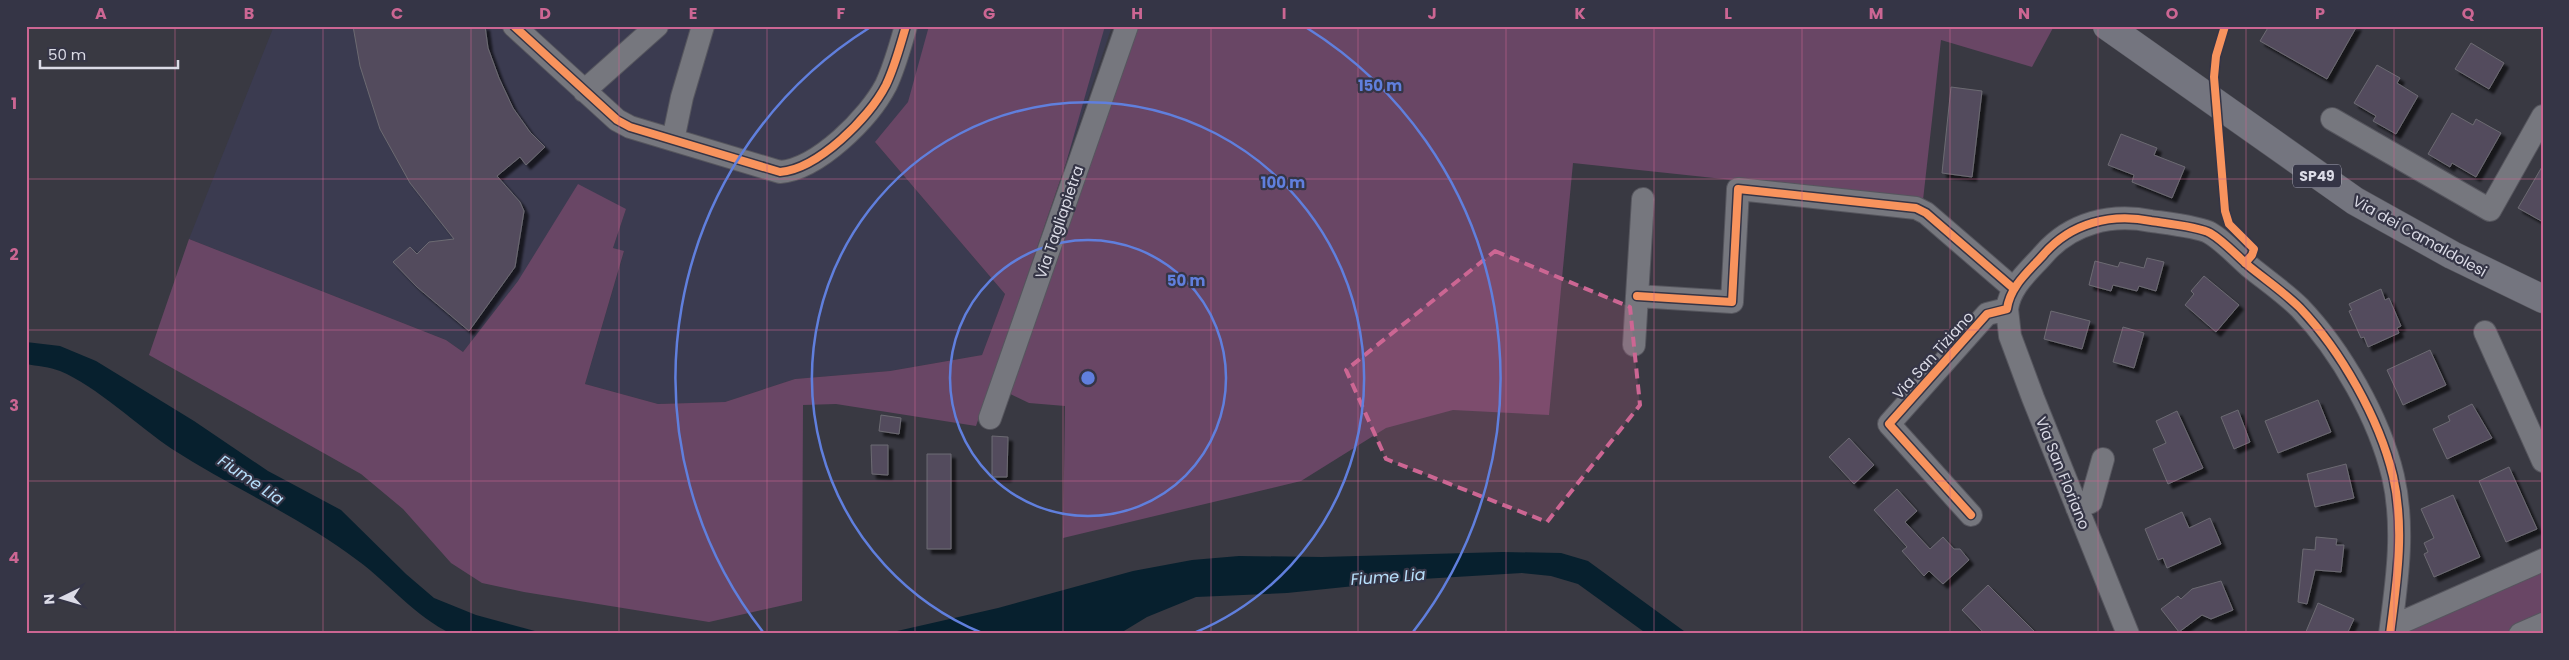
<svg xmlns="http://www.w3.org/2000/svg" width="2569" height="660" viewBox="0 0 2569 660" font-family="Poppins,sans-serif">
<defs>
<filter id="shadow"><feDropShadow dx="4.5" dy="4.5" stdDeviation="1" flood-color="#0009"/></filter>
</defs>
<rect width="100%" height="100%" fill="#393942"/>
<path fill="#3b3b50" d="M274,26H1112L1066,163L875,142L1005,294L982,355L890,371L795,379L725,402L658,404L585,384L624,252L613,248L626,209L518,281L463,352L446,340L189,239Z"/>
<path fill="#694665" d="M929,26H1105L1066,163L976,426L836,404L803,405L802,601L709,622L524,592L482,583L451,563L403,509L361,474L149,355L189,239L446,340L463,352L518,281L578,184L626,209L613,248L624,251L585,384L658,404L725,402L795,379L890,371L982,355L1005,294L875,142L908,102Z
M1127,26H2054L2032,67L1941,40L1923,200L1573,163L1549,415L1453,410L1386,428L1301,481L1063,538L1065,406L1029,403L1000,389Z
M2543,560V624L2520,634H2390Z"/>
<path fill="#07202e" d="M26,342L60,346L96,361L194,421L268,471L341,510L406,574L434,598L476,615L546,634H452C414,616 390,584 357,560C299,516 232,488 172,449C138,426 96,386 60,371C50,367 37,366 26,364Z
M1503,552L1561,553L1588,561L1688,634H1647L1578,584L1551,576L1522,573L1422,579L1287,593L1196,597L1147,617L1119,634H884L998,608L1133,571L1192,560L1239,556L1322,557Z"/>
<path fill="#534c5d" stroke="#6c6a72" filter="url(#shadow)" d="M353,26H485L488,48L499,78L513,108L530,132L545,147L526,165L520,157L497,176L520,202L524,211L515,267L469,331L417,287L393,262L410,247L417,254L429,242L454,239L410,183L380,129L360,66Z
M2269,26H2357L2327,79L2260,41Z
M2471,43L2504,63L2489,89L2455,69Z
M2377,65L2400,78L2397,83L2418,96L2396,134L2373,121L2376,116L2354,103Z
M1951,87L1982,91L1972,177L1942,173Z
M2452,113L2473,125L2476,119L2501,133L2476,177L2452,163L2450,167L2428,154Z
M2121,134L2157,148L2154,155L2185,167L2172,198L2132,182L2134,175L2108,165Z
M2543,165V222L2518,208Z
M2147,258L2164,262L2156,291L2139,286L2137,291L2113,285L2111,291L2089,285L2095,261L2118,267L2120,262L2144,268Z
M2204,276L2239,305L2216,332L2185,305L2194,294L2191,291Z
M2381,289L2385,300L2389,298L2401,326L2397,328L2399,333L2368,347L2364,337L2361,338L2349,311L2352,310L2349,304Z
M2051,311L2090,321L2082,349L2044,339Z
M2123,327L2144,333L2134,368L2113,362Z
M2430,350L2446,385L2403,405L2387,370Z
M2318,400L2331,432L2278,453L2265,421Z
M2472,404L2492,438L2447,459L2433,429L2450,421L2448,416Z
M2238,410L2250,442L2234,449L2221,417Z
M2177,411L2203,468L2168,484L2153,449L2166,443L2156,421Z
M881,415L901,418L899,434L879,431Z
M992,436L1008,437L1007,477H992Z
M1849,438L1874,465L1854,484L1829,457Z
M871,445H888V475L872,474Z
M927,454H951V549H927Z
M2346,464L2354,498L2315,507L2307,474Z
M2509,467L2537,529L2506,542L2479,481Z
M1897,489L1917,511L1905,522L1930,549L1943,537L1954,549H1960L1969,560L1943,584L1929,571L1924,576L1902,551L1907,547L1874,510Z
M2453,495L2480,557L2434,577L2424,554L2428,552L2424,543L2434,538L2421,509Z
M2182,512L2189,528L2210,518L2221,544L2167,568L2163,558L2158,560L2145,529Z
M2316,537L2337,539L2336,545H2344L2341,572L2315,570L2307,604L2298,602L2303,549L2315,550Z
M2221,581L2233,610L2211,619L2202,615L2179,632L2161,609L2178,596L2181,599L2192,589Z
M1988,585L2037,634H1985L1962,610Z
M2318,603L2354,619L2347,634H2305Z"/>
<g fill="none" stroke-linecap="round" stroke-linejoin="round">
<g stroke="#56565e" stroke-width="24">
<path id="minor" d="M514,26L617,120L630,127L780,172C818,169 869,118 886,85C895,66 900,46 906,26
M584,91L657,26
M2332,119L2490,210L2543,116
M673,140L682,97L703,26
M1637,296L1732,302L1738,189L1916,208L1926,213L2013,288
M2007,309L2010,336L2033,398L2128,634
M2485,332L2543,461
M1634,345L1643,199
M990,418L1127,26
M2077,508L2091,502L2103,459
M1971,515L1889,424L1987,314L2007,309C2010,286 2029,271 2044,254C2071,223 2111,213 2151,221C2164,223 2200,227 2210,233C2224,241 2237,256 2250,267C2266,280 2285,293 2300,308C2341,351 2379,418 2393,476C2405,528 2397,581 2390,634
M2391,627L2543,560
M2520,634L2543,624"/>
</g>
<g stroke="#56565e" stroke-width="29">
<path id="major" d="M2107,26L2355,201L2452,255L2543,299"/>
</g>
<use href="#minor" stroke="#76777e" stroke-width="22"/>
<use href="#major" stroke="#74757f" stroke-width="28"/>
<g stroke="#353546" stroke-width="11">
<path id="cycleway" d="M514,26L617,120L630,127L780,172C818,169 869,118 886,85C895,66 900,46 906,26
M2225,26L2216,56L2214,77L2225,211L2229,224L2254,249L2252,255L2245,263
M1637,296L1732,302L1738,189L1916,208L1926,213L2013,288
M1971,515L1889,424L1987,314L2007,309C2010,286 2029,271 2044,254C2071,223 2111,213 2151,221C2164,223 2200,227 2210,233C2224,241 2237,256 2250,267C2266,280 2285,293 2300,308C2341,351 2379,418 2393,476C2405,528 2397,581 2390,634"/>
</g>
<use href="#cycleway" stroke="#f8935d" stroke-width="8"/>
</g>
<path fill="#cc6693" fill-opacity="0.2" stroke="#cc6693" stroke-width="4" stroke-dasharray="10 6" stroke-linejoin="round" d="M1495,251L1630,307L1640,405L1547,522L1386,459L1346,370Z"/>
<path fill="none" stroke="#cc6693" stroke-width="1" stroke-opacity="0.55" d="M175,26V634M323,26V634M471,26V634M619,26V634M767,26V634M915,26V634M1063,26V634M1211,26V634M1358,26V634M1506,26V634M1654,26V634M1802,26V634M1950,26V634M2098,26V634M2246,26V634M2394,26V634M26,179H2543M26,330H2543M26,481H2543"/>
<g fill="none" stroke="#607fdd" stroke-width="2.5">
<circle cx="1088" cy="378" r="138"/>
<path d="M982 633A276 276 0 1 1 1194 633"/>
<path d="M763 632A413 413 0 0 1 869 28M1307 28A413 413 0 0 1 1413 632"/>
</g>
<g text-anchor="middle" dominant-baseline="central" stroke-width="4.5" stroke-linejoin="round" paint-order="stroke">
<rect fill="#353546" stroke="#a9a9b6" stroke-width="1" x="2293" y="164.5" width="48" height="23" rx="4"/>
<g font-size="14" font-weight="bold" fill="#dbdbe6">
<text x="2317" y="176">SP49</text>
</g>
<g font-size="15" fill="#dbdbe6" stroke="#353546">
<text transform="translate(1059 222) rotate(-71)">Via Tagliapietra</text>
<text transform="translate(2420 236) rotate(29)">Via dei Camaldolesi</text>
<text transform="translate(1933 355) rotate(-48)">Via San Tiziano</text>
<text transform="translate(2063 473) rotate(68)">Via San Floriano</text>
</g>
<g font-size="16" font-style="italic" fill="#b8e0fc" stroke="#353546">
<text transform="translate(251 480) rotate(34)">Fiume Lia</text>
<text transform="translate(1388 577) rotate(-4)">Fiume Lia</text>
</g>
</g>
<circle cx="1088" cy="378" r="8" fill="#607fdd" stroke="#353546" stroke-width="2.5"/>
<g font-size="15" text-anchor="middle" font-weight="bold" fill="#607fdd" stroke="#353546" stroke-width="4.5" stroke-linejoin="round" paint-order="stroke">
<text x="1380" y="91">150 m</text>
<text x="1283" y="188">100 m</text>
<text x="1186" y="286">50 m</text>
</g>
<rect width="2569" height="660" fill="none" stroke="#353546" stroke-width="55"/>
<g transform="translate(62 598) rotate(265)" stroke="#353546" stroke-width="4" paint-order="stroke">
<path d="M0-4L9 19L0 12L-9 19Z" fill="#dbdbe6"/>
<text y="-8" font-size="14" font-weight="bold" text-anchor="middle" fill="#dbdbe6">N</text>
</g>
<path d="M40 60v8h138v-8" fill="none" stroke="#dbdbe6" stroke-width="2.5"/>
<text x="48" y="60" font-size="15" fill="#dbdbe6" stroke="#353546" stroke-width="4" paint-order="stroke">50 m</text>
<rect x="28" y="28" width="2514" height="604" fill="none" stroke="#cc6693" stroke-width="2"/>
<g font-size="16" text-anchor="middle" font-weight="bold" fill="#cc6693">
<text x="101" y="19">A</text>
<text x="249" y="19">B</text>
<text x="397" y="19">C</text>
<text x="545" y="19">D</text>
<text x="693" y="19">E</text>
<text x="841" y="19">F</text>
<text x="989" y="19">G</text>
<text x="1137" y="19">H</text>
<text x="1284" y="19">I</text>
<text x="1432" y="19">J</text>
<text x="1580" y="19">K</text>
<text x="1728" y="19">L</text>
<text x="1876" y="19">M</text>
<text x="2024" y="19">N</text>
<text x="2172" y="19">O</text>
<text x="2320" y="19">P</text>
<text x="2468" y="19">Q</text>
<text x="14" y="109">1</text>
<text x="14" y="260">2</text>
<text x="14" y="411">3</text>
<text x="14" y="563">4</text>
</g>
</svg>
